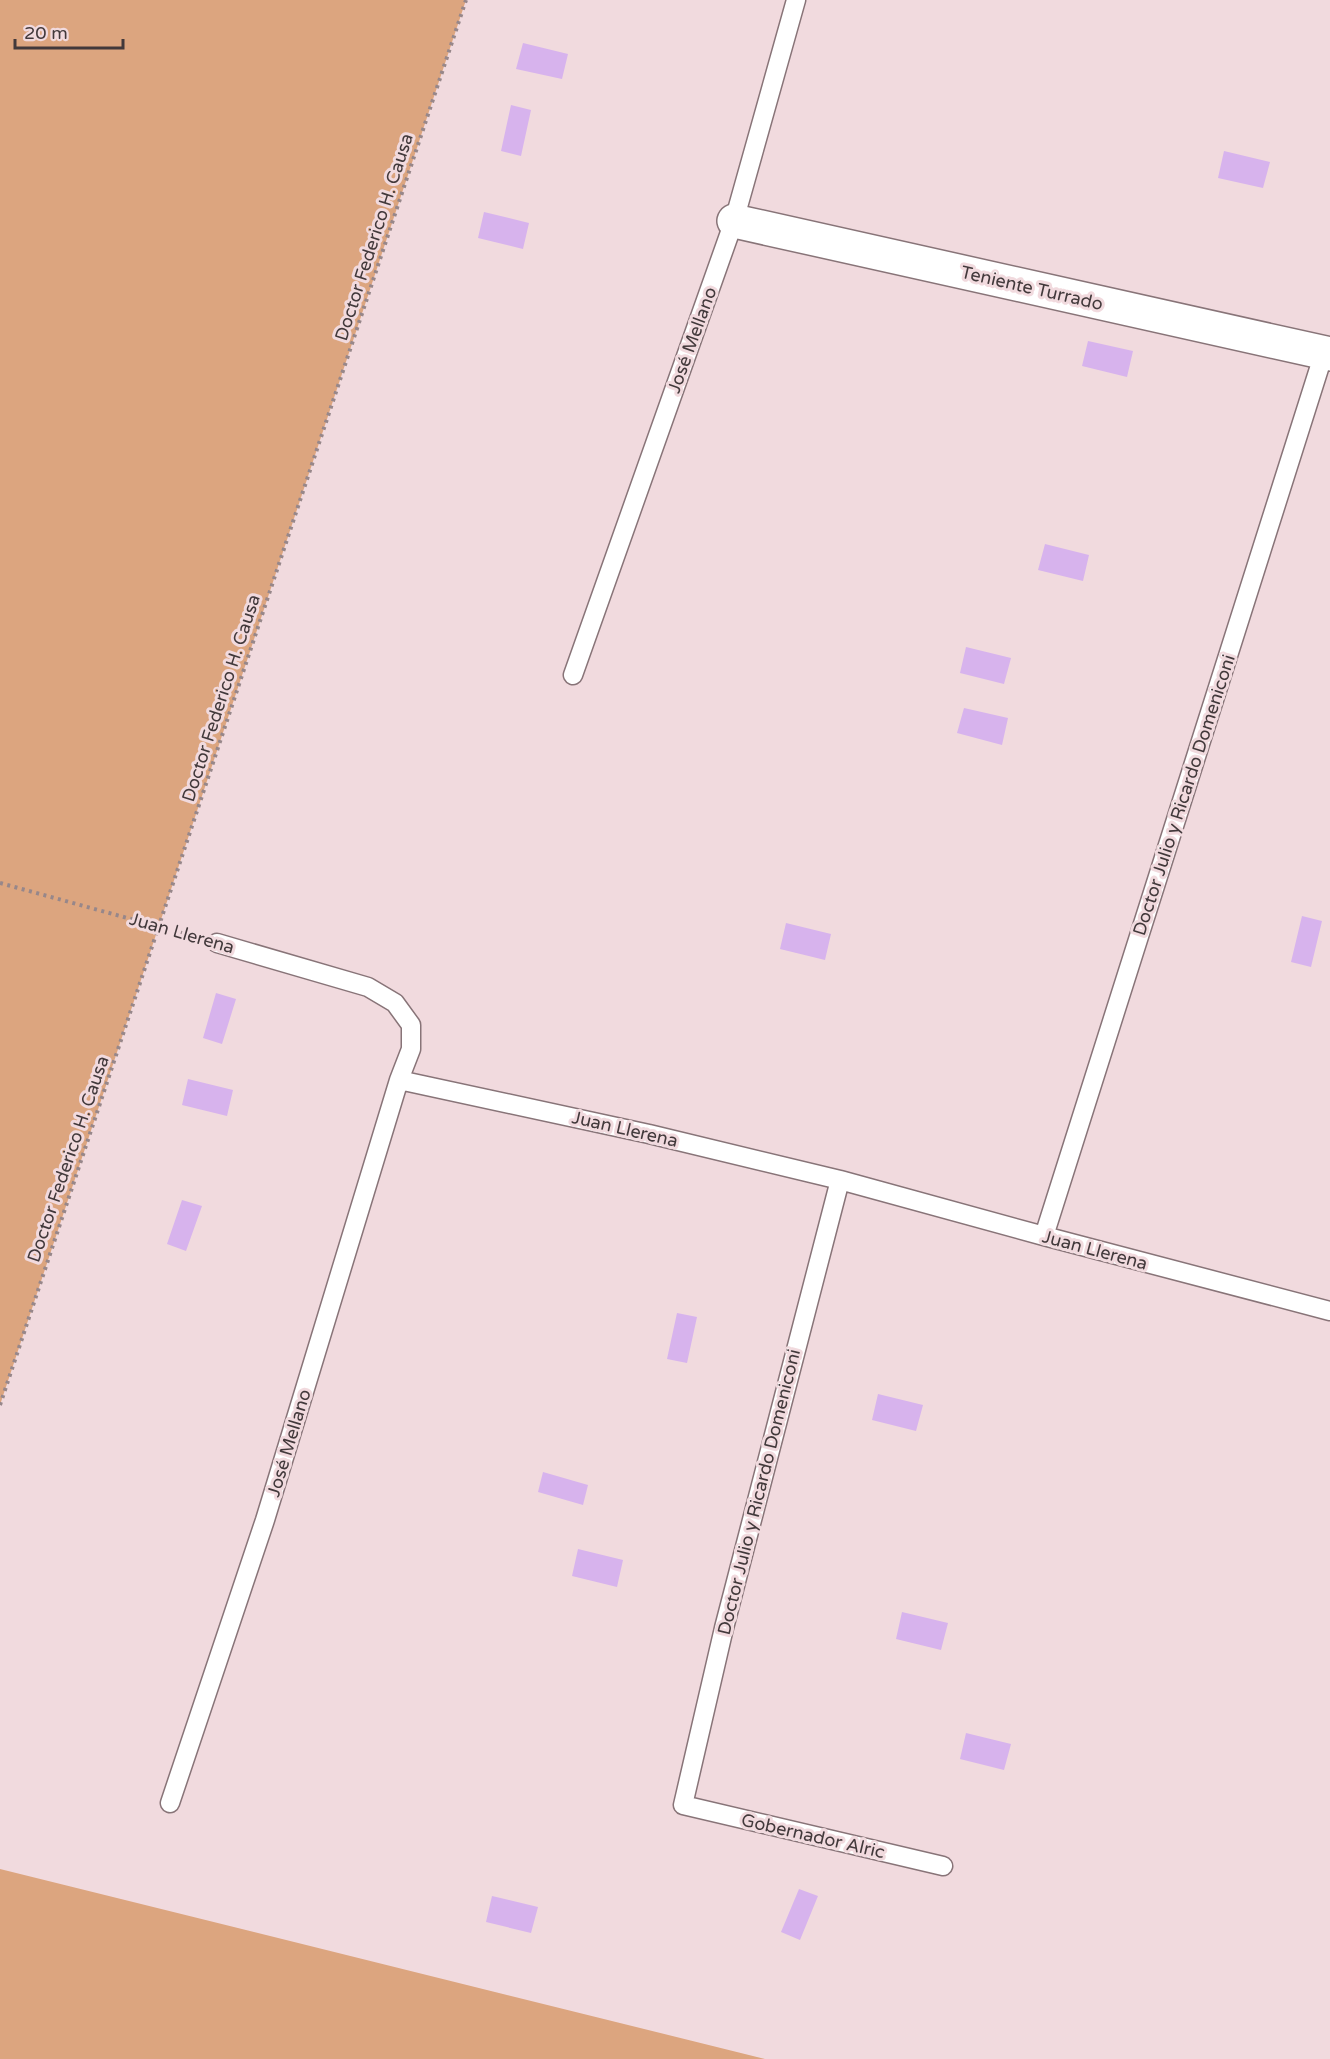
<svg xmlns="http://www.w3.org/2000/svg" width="1330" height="2059" viewBox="0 0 1330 2059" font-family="'Varela Round',sans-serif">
<rect width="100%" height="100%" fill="#f1dade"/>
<path fill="#dca57f" d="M0,0H466L0,1405Z
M0,1869L765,2059H0Z"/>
<path fill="#d7b3ed" d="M523,43L568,54L562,79L516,69Z
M511,105L531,110L521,156L501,151Z
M1224,151L1270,162L1263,188L1218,178Z
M484,212L529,223L523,249L478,238Z
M1088,341L1133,351L1127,377L1082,366Z
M1045,544L1089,555L1083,581L1038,570Z
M966,647L1011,658L1004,684L960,673Z
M964,708L1008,718L1002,745L957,733Z
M1302,916L1322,921L1311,967L1291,962Z
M786,923L831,934L825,960L780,949Z
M216,993L236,999L222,1044L203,1038Z
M188,1079L233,1090L227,1116L182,1105Z
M182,1200L202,1206L186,1251L167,1244Z
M677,1313L697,1317L687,1363L667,1359Z
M878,1394L923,1405L916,1431L872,1420Z
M543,1472L588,1485L583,1505L538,1492Z
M578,1549L623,1560L617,1587L572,1576Z
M902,1612L948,1623L941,1650L896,1639Z
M966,1733L1011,1744L1004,1770L960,1759Z
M799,1889L818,1896L800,1940L781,1932Z
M492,1896L538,1907L531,1933L486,1922Z"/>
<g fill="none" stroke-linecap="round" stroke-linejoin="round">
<g stroke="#887478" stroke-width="21">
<path id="lane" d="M573,675L734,221L796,0
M399,1080L649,1134L840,1180L1044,1236L1330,1311
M840,1180L724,1628L683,1805L943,1866
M1044,1236L1324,353
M170,1803L265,1520L399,1080L411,1049V1025L395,1003L368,987L217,943"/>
</g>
<g stroke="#887478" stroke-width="36">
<path id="street" d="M734,221L1330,354"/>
</g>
<path stroke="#97878a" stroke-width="4" stroke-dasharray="3 4.5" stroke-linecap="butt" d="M0,883L193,936
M0,1405L466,0"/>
<use href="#lane" stroke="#fff" stroke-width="18"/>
<use href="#street" stroke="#fff" stroke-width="33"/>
</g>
<g text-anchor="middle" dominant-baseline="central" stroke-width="6" stroke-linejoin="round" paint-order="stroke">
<g font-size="18" fill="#42393b" stroke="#f1dade">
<text transform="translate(374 237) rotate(-72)">Doctor Federico H. Causa</text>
<text transform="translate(1032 288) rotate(13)">Teniente Turrado</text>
<text transform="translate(692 340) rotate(-70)">José Mellano</text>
<text transform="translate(221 698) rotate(-72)">Doctor Federico H. Causa</text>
<text transform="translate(1184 795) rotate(-72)">Doctor Julio y Ricardo Domeniconi</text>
<text transform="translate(182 933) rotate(16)">Juan Llerena</text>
<text transform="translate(625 1129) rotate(13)">Juan Llerena</text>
<text transform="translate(68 1159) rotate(-71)">Doctor Federico H. Causa</text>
<text transform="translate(1095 1250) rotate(15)">Juan Llerena</text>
<text transform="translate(289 1443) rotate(-73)">José Mellano</text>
<text transform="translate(759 1492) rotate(-76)">Doctor Julio y Ricardo Domeniconi</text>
<text transform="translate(813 1836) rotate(13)">Gobernador Alric</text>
</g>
</g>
<path d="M15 39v9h108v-9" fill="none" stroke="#42393b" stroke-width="3"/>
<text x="24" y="39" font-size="18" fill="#42393b" stroke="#f1dade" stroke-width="4.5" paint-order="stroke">20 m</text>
</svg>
